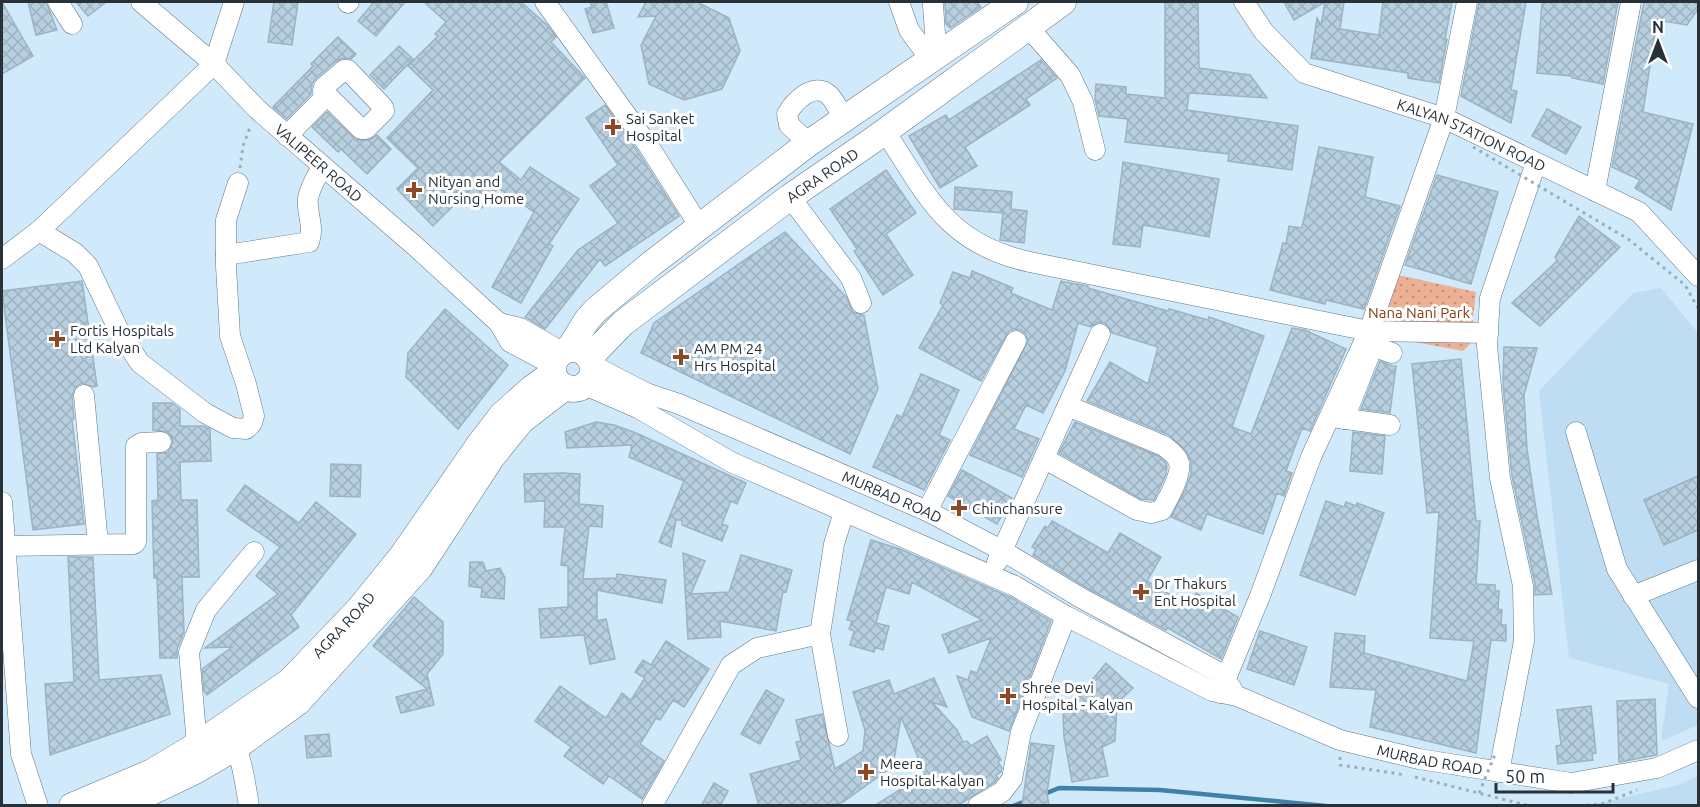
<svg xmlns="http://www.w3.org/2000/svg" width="1700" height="807" viewBox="0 0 1700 807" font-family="Ubuntu,sans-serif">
<defs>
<pattern id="park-dots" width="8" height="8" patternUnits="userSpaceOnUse" patternTransform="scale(1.5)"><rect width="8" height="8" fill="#eeb094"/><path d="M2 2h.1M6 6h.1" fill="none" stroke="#c1907a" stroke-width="1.8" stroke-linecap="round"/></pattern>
<pattern id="building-cross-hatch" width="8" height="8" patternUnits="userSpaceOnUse" patternTransform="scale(1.5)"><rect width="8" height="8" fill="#b7cfdf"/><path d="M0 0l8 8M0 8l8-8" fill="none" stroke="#9db2c0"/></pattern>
</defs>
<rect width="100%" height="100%" fill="#d1eafb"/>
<path fill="#bedcf2" d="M1661,288L1698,333V725L1661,741L1669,684L1569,658L1539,391L1633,293Z
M1698,776V805H1592L1678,785Z"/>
<path fill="url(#park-dots)" d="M1398,275L1476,292L1470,344L1463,351L1377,335Z"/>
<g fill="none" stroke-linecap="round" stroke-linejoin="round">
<path stroke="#4081a8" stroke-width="4.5" d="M1042,795L1059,788L1160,790L1326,806
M1013,806L1026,801"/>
</g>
<path fill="url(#building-cross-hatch)" stroke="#9bb3c3" stroke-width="1.5" d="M2,2L33,56L2,74Z
M28,2H46L57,30L36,35Z
M76,2H106L88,16Z
M274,2H298L292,45L268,42Z
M374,2H405L376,36L358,21Z
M424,2H521L547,25L556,37L551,42L585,78L499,162L521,180L530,167L579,199L549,244L553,246L521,303L492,287L534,212L498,188L482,208L465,194L433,226L397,189L418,168L387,138L433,90L408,66L438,36L435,34L446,22Z
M590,2H606L614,28L593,33L585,9L592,7Z
M646,2H697L729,18L740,51L722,89L684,100L649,84L641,45L656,16L638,17Z
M947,2H977L981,7L950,28L946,24L945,3Z
M1165,2H1198L1199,68L1250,75L1267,98L1189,93L1187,110L1298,126L1292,170L1228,161L1229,154L1125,142L1128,119L1099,116L1095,99L1096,84L1126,87V94L1165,98Z
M1284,2H1344L1340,29L1379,35L1383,2H1452L1445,39H1447L1439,83L1408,78V73L1311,58L1317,18L1321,25L1325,2L1294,20Z
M1479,2H1526L1511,90L1517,91L1511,123L1461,96Z
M1542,2H1618L1603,84L1572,78V76L1537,73Z
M1644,2H1698V9L1687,25L1657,20L1643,112L1693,124L1671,210L1635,188L1640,180L1612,167Z
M338,37L356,54L351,59L344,58L336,61L316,78L312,84L311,94L287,119L273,107L313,66L311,64Z
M399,46L413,59L384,89L370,75Z
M1041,60L1057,78L1026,99L1030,105L965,147L977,166L940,188L909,136L946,115L949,120Z
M605,105L638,152L679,216L605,266L600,259L545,329L525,317L578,250L618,223L590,186L618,165L586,118Z
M1547,109L1581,127L1566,154L1532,136Z
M327,112L356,140H370L377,135L391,149L367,174L341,149L338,152L312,127Z
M1319,147L1373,157L1365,197L1400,206L1364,309L1326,300L1325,304L1270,290L1283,243L1286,244L1289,226L1302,228Z
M1123,162L1219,179L1209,237L1143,225L1140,247L1113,244Z
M886,170L916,213L886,234L913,275L883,295L854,251L857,249L830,209Z
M1437,175L1498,192L1471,284L1405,265Z
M955,187L1012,192L1011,209L1027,211L1024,243L1000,240L1003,213L954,209Z
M1579,216L1620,247L1540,326L1512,303L1557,261L1555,257Z
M785,232L846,297L853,312L864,315L878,389L850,454L641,353L654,323Z
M972,271L1013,288L1011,293L1052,310L1061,281L1088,286V288L1168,311L1169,309L1208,320L1209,317L1264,336L1232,427L1251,434L1292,328L1305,330L1346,349L1310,431L1302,428L1286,471L1292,473L1284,496L1277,493L1263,534L1207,514L1201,530L1171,517L1185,490L1191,474V462L1186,451L1169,435L1087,401L1110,362L1148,384L1158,347L1112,333L1109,327L1104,323L1098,322L1091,327L1078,323L1065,371L1043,413L1026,405L1014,429L1039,439L1022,477L970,455L1028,341L1026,335L1021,330L1015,329L1009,331L981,381L919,348L943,305L940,303L953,272L970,278Z
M82,281L97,386L93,387L82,383L77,386L72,396L74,419H72L84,524L33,530L2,291Z
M445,309L508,365L458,429L406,377L408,353Z
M1504,347L1537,348L1524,395L1527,449L1537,516L1552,594L1535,595V584L1512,476L1503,385Z
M1461,359L1476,521H1480L1476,584L1495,585V591H1499L1498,609L1502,610L1501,625H1506V641L1491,640L1476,753L1370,727L1376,690L1330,687L1335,633L1365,636L1364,653L1467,681L1474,641L1430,638L1439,512L1427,513L1412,364Z
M1380,361L1392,366H1396L1390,413L1361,409Z
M921,374L959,390L939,435L950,440L924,490L873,467L897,415L902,417Z
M153,403H172L180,409V426H203L210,429L211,461L180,462L181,500H197L199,577H182L184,632L177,649V658H160L157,578H154L152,501L158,500L157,454L168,452L173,442L171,436L167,432L153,430Z
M596,422L614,425L636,433L746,483L737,504L731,501L722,524L728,526L722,541L682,525V520H676L671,547L659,542L684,481L629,457L632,445L567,448L565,432Z
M1075,422L1158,456L1165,462L1167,466L1166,474L1154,500L1141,499L1059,453Z
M1353,432L1385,436L1382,474L1350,471Z
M331,464L361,465L360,497L330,496Z
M962,470L1012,498L997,524L948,496Z
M562,473L580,474L579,504L603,506L602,527L589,526L583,579L617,578V574L666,580L662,603L597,590V621L606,619L615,659L590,664L584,635L541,638L539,609L568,607V566L561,565L565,527H544L545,501L525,502L524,474Z
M1698,476V530L1664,545L1644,500Z
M245,485L299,523L316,502L356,534L291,615L299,627L207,695L204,691L202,669L232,647L205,648L278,594L256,576L280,547L227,510Z
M1326,501L1344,507L1346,502L1356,506L1357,503L1384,513L1355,595L1300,575Z
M1052,521L1108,553L1120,533L1161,557L1147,581L1189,606L1196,593L1238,617L1221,659L1168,628L1166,630L1087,588L1033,555L1036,549L1032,547L1045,526L1048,528Z
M871,540L900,549L1010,597L1051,621L1009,731L972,717L957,676L968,680L971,671L977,673L991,638L949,653L942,635L982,620L912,582L909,594L886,587L876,623L889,626L883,650L875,647L874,652L850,645L854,631L849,629L852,621L847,620Z
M683,553L705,561L691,594L729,592L741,555L792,570L786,592L783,591L776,631L720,621L721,637L688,639Z
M68,557H93L99,680L161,675L170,714L50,755L45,684L74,682Z
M470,562H483L486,571L500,568L505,578L504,599L481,597L482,588L469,586Z
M414,597L443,622V654L427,674L434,705L401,713L396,697L427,689L373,646Z
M1260,631L1307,647L1294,685L1247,669Z
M666,641L709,669L684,707L673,700L660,720L656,718L640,744L664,761L642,799L609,776L603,784L564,756L571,747L535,721L560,686L606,718L622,693L631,700L645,678L635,672L643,660L651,665Z
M1106,663L1133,688L1117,703L1115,741L1102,747L1108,776L1072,782L1064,737L1063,715Z
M934,678L947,707L932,702L957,730L963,742L967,741L971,746L987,736L1001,760L998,762L1002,768L1001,772L996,775L998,778L994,783L957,806H874L925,774L901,717L893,766L843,802L830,806H759L750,774L801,760L796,742L801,741L796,720L822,714L835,769L863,751L865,730L853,692L889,680L894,694Z
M766,690L784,700L760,744L741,734Z
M1655,699L1657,755L1619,762L1617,701Z
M1591,706L1596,753L1592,754L1593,760L1558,764L1556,746L1561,745L1557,710Z
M329,734L331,756L307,758L305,736Z
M1031,743L1054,746L1047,793L1049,806H1022Z
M714,783L728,791L720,806H701Z"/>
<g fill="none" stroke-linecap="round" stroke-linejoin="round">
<g stroke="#617786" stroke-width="21">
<g id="minor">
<path d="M58,2L72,24"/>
<path id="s1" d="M141,2L214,64L257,109L415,246L499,323L510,342L553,365"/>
<path d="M545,2L648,145L700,227"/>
<path d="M899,2L909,30L931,60"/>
<path id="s2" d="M1244,2L1264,32L1304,73L1444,118L1639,212L1698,276"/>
<path d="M348,3L349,2"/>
<path d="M933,5L936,47L938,55"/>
<path d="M1028,27L1070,75L1083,102L1095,150"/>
<path d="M885,131C927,196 947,244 1030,262L1369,331L1488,333"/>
<path d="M287,136L327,95L361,129H366L384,111L383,107L348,70H344L324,87L323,91L327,95"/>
<path d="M809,143L789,125L787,114C794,102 813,81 829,95C835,101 840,112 844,119"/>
<path d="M1595,191L1631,2"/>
<path d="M790,197L851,278L861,303"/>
<path d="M39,231L75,253L88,266L119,331L140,363L205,413L233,428L246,429L252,423L254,416L246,384L230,336L226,266V220L238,183"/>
<path d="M226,255L309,242C315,227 306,213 308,198C310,187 318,175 322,166"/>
<path d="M2,259L39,231L214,64L234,2"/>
<path d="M499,323L520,328L562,352"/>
<path id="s3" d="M592,365L646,393L679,404L927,511L1003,551L1081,598L1220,673L1232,689"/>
<path id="s4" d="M585,385L638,408L731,462L1015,586L1066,616L1212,691L1237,696L1340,740L1419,759L1571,783L1657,768L1698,750"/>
<path d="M84,395L98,544"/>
<path d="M1332,417L1390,425"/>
<path d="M1344,419L1371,351L1375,347L1392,353"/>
<path d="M1576,432L1617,569L1698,698"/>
<path d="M1045,459L1137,510L1151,513L1162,510C1168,498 1184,472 1178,460C1175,454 1169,450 1164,446L1068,406"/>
<path d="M2,502L21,754L38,806"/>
<path d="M927,511L1016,341"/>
<path d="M5,546L134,544L136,542V446L141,443L161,442"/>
<path d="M997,562L1100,334"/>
<path d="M1633,596L1698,570"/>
<path d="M1220,693L1260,596L1311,457L1369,331L1444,118L1467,2"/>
<path d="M231,736C242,757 245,782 249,806"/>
<path d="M838,736L820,634L834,544L844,512"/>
<path d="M197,745L189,652L206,610L254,552"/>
<path d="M1499,772L1524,641L1523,586L1500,478L1487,346L1490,298L1536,163"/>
<path d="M652,806L731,665L757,648L820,634"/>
<path d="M978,806L1002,792L1012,779L1021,732L1066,616"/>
</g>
</g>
<g stroke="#617786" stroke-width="27">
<g id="major">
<path d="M569,349L587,320L596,310L651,264L809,143L1015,2"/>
<circle cx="573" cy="369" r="20"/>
<path id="s5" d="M589,358L623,323L790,197L873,140L1063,2"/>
<path id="s6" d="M72,806L152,772L197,745L290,681L359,609L402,556L479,445L502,415L531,389L553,373"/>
<path d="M122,806L195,771L236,747L298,702L420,567L492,457L521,421L565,387"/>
</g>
</g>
<path stroke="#9aaebc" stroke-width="3" stroke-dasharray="3 4.5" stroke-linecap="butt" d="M240,168L243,146L251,125
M1340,757V765L1406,775
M1415,777L1530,806
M1579,806L1602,804L1637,790"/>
<use href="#minor" stroke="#fff" stroke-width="20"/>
<use href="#major" stroke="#fff" stroke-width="26"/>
<path stroke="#9aaebc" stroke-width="3" stroke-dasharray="3 4.5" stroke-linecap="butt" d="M1473,147L1628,239L1685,285L1698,308
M1479,793L1496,752"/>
</g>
<g fill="#8f4824" stroke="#fff" stroke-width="2">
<path d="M610 118h6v6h6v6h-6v6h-6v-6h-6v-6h6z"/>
<path d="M411 181h6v6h6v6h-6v6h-6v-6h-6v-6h6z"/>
<path d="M54 330h6v6h6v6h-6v6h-6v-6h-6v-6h6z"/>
<path d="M678 348h6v6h6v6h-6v6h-6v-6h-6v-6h6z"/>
<path d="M956 499h6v6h6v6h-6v6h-6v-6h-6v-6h6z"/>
<path d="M1138 583h6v6h6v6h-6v6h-6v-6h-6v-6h6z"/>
<path d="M1005 687h6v6h6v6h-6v6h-6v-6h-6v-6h6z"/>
<path d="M863 763h6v6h6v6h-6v6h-6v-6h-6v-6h6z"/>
</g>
<g text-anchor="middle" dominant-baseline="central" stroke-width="6" stroke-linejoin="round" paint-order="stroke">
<g font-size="15" fill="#283138" stroke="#fff" text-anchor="start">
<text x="626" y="118">Sai Sanket<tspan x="626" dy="17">Hospital</tspan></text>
<text x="428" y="181">Nityan and<tspan x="428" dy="17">Nursing Home</tspan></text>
<text x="70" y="330">Fortis Hospitals<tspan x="70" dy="17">Ltd Kalyan</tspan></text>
<text x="694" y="348">AM PM 24<tspan x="694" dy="17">Hrs Hospital</tspan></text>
<text x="972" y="508">Chinchansure</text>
<text x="1154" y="583">Dr Thakurs<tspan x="1154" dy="17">Ent Hospital</tspan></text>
<text x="1022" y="687">Shree Devi<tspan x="1022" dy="17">Hospital - Kalyan</tspan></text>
<text x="880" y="763">Meera<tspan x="880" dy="17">Hospital-Kalyan</tspan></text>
</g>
<g font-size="15" fill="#283138" stroke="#fff">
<text stroke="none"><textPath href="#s2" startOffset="272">KALYAN STATION ROAD</textPath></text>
<text stroke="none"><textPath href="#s1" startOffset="240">VALIPEER ROAD</textPath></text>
<text stroke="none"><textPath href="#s5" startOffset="297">AGRA ROAD</textPath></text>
<text stroke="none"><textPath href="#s3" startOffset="328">MURBAD ROAD</textPath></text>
<text stroke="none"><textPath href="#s6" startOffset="330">AGRA ROAD</textPath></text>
<text stroke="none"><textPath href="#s4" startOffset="928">MURBAD ROAD</textPath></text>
</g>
<g font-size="15" fill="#863b11" stroke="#fff">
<text x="1419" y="312">Nana Nani Park</text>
</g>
</g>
<rect width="1700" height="807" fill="none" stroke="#283138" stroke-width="6"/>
<g transform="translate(1658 42)" stroke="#ffffff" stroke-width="4.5" paint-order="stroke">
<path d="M0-4.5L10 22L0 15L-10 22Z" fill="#283138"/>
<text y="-9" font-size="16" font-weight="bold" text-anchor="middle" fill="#283138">N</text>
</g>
<path d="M1496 783v9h117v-9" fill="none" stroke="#283138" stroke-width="3"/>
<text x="1505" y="783" font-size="18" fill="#283138" stroke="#ffffff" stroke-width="4.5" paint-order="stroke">50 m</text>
</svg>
